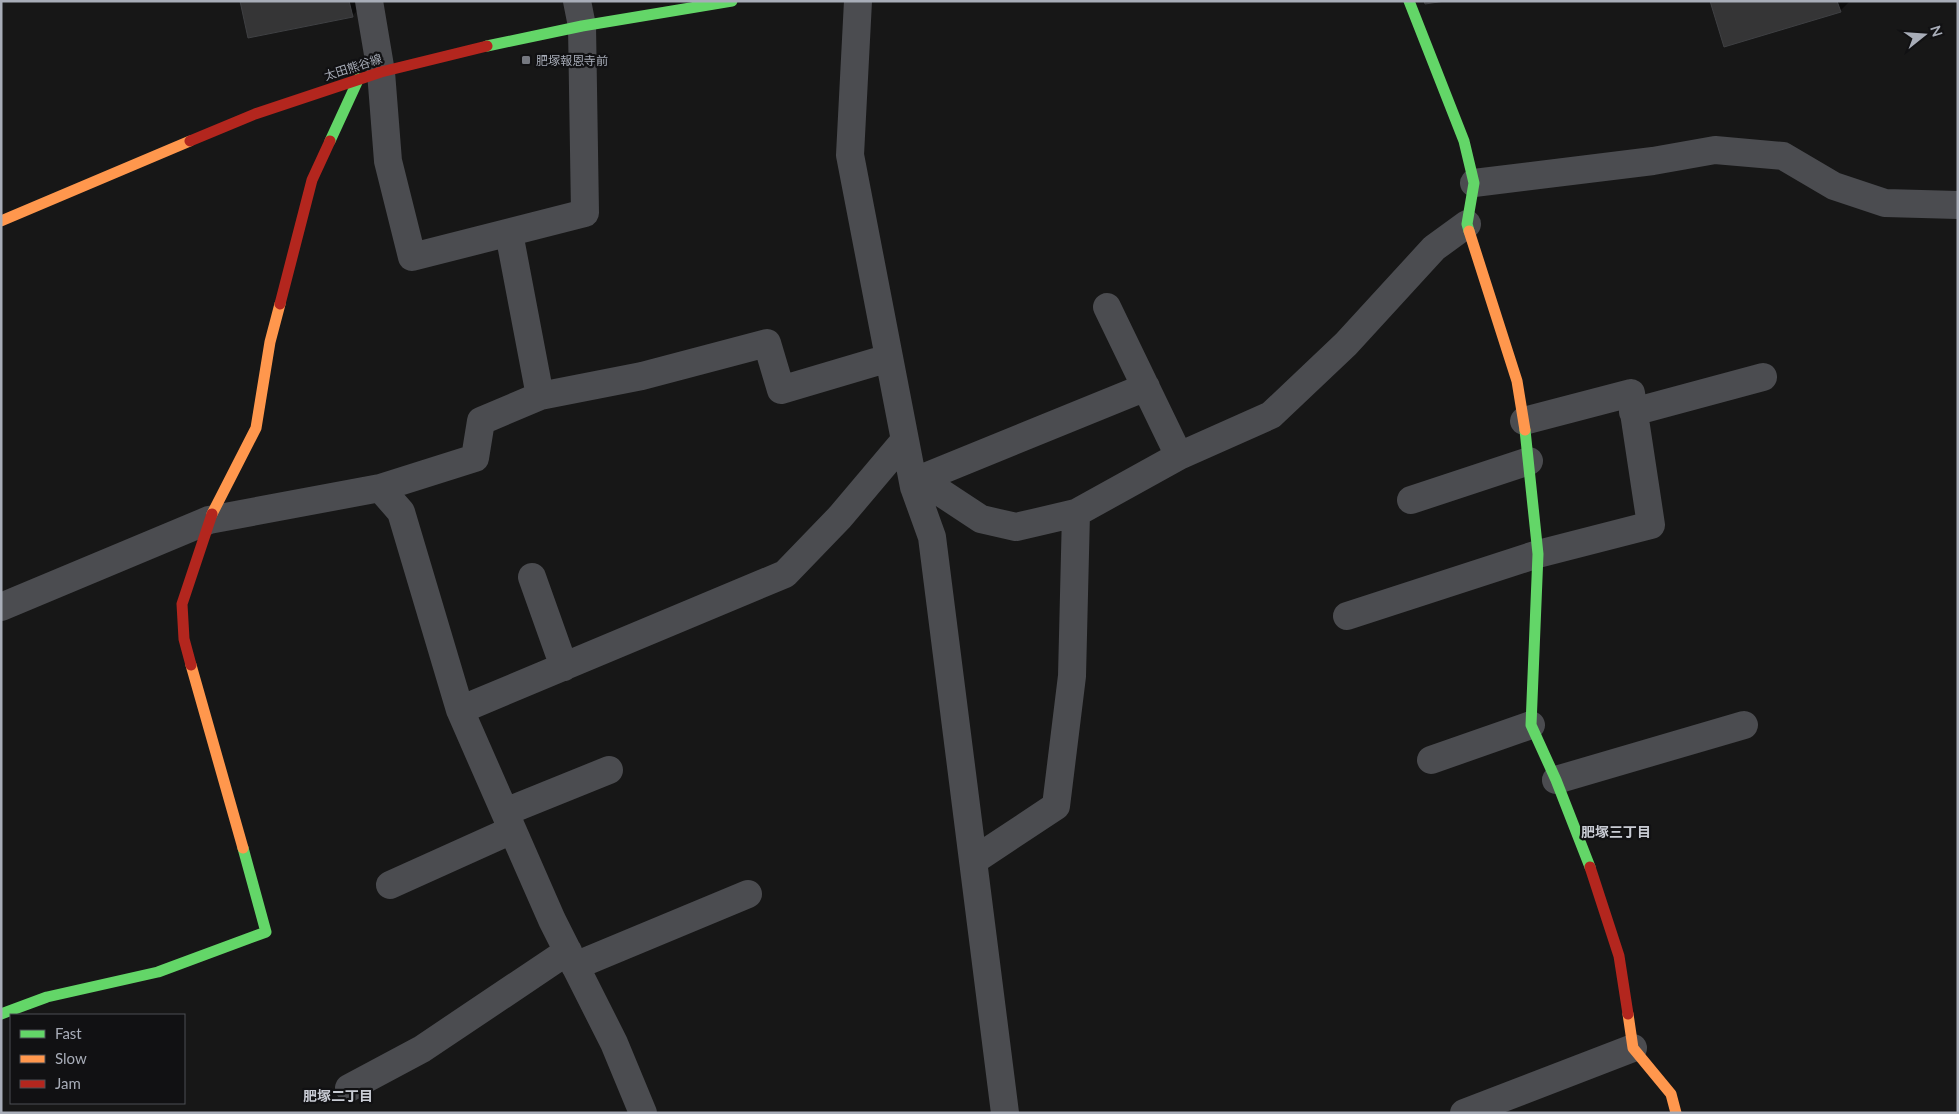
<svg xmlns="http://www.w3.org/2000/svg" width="1959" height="1114" viewBox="0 0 1959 1114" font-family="Lato,'Noto Sans JP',sans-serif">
<rect width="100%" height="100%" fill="#171717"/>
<path fill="#0007" d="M242,1H367L352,16Z
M1711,1H1850L1840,11Z"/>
<path fill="#353536" stroke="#3f4043" d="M240,1H349L353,17L248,38Z
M1424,1H1445L1425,4Z
M1710,1H1837L1841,12L1724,47Z"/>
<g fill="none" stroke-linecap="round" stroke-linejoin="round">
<path stroke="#4b4c50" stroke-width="28" d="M369,1L381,72L388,161L412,257L585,213L582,26L577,1
M858,1L850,155L914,487L932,537L1005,1113
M1474,183L1653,161L1715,150L1783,156L1834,186L1885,203L1958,205
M509,233L540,396
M1107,307L1179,456
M1633,412L1763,377
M914,487L940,492L981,519L1016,527L1076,513L1179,456L1271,415L1346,344L1434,248L1467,224
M914,487L930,475L1146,387
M380,488L475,458L481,421L540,396L642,376L767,343L781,390L889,358
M1411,500L1529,461
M532,577L564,667
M1,607L209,520L380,488L401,512L460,710L552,920L614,1043L643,1113
M1347,616L1538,554L1651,525L1631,393L1524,421
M460,710L785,574L840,517L905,440
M1431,760L1531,725
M1556,780L1744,725
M505,812L609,770
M973,861L1056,806L1072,676L1076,513
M390,885L512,830
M575,966L748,894
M349,1088L422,1049L568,951
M1464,1113L1633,1048"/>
<path stroke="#63d668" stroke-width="11" d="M1409,1L1464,141L1474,183L1467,224L1469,231
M487,46L582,26L732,1
M330,141L359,78
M1525,430L1538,554L1531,725L1556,780L1590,867
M1,1014L47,997L158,972L266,932L243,848"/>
<path stroke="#ff974d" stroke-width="11" d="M1,221L190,141
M1469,231L1517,381L1525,430
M212,514L256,428L270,342L280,304
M191,665L243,848
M1628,1014L1633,1048L1671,1094L1676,1113"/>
<path stroke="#b3261e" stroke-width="11" d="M190,141L255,114L381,72L487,46
M280,304L312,180L330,141
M191,665L184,639L182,604L212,514
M1590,867L1619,956L1628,1014"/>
</g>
<rect fill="#757880" stroke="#111113" stroke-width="2" x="521" y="55" width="10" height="10" rx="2.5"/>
<g text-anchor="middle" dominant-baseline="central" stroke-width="4.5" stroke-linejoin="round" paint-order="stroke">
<g font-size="12" fill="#a8adb8" stroke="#111113" text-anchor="start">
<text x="536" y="60">肥塚報恩寺前</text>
</g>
<g font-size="12" fill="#a8adb8" stroke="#111113">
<text transform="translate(353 67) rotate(-18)">太田熊谷線</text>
</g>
<g font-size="14" font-weight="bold" fill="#c9ccd4" stroke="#111113">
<text x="1616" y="831">肥塚三丁目</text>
<text x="338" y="1095">肥塚二丁目</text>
</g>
</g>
<rect width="1959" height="1114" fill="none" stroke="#a8adb8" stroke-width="5"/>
<rect x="10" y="1014" width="175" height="90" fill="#111113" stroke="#4d4f55"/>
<rect x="20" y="1030" width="25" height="8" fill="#63d668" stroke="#4d4f55"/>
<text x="55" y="1039" font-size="15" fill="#a8adb8">Fast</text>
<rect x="20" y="1055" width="25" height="8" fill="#ff974d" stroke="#4d4f55"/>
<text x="55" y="1064" font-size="15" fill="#a8adb8">Slow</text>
<rect x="20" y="1080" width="25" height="8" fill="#b3261e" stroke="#4d4f55"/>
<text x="55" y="1089" font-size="15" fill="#a8adb8">Jam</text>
<g transform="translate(1924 35) rotate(73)" stroke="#111113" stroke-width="4" paint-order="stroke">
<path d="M0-4L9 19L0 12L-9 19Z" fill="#a8adb8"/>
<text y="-8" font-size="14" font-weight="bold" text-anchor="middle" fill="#a8adb8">N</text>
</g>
</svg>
